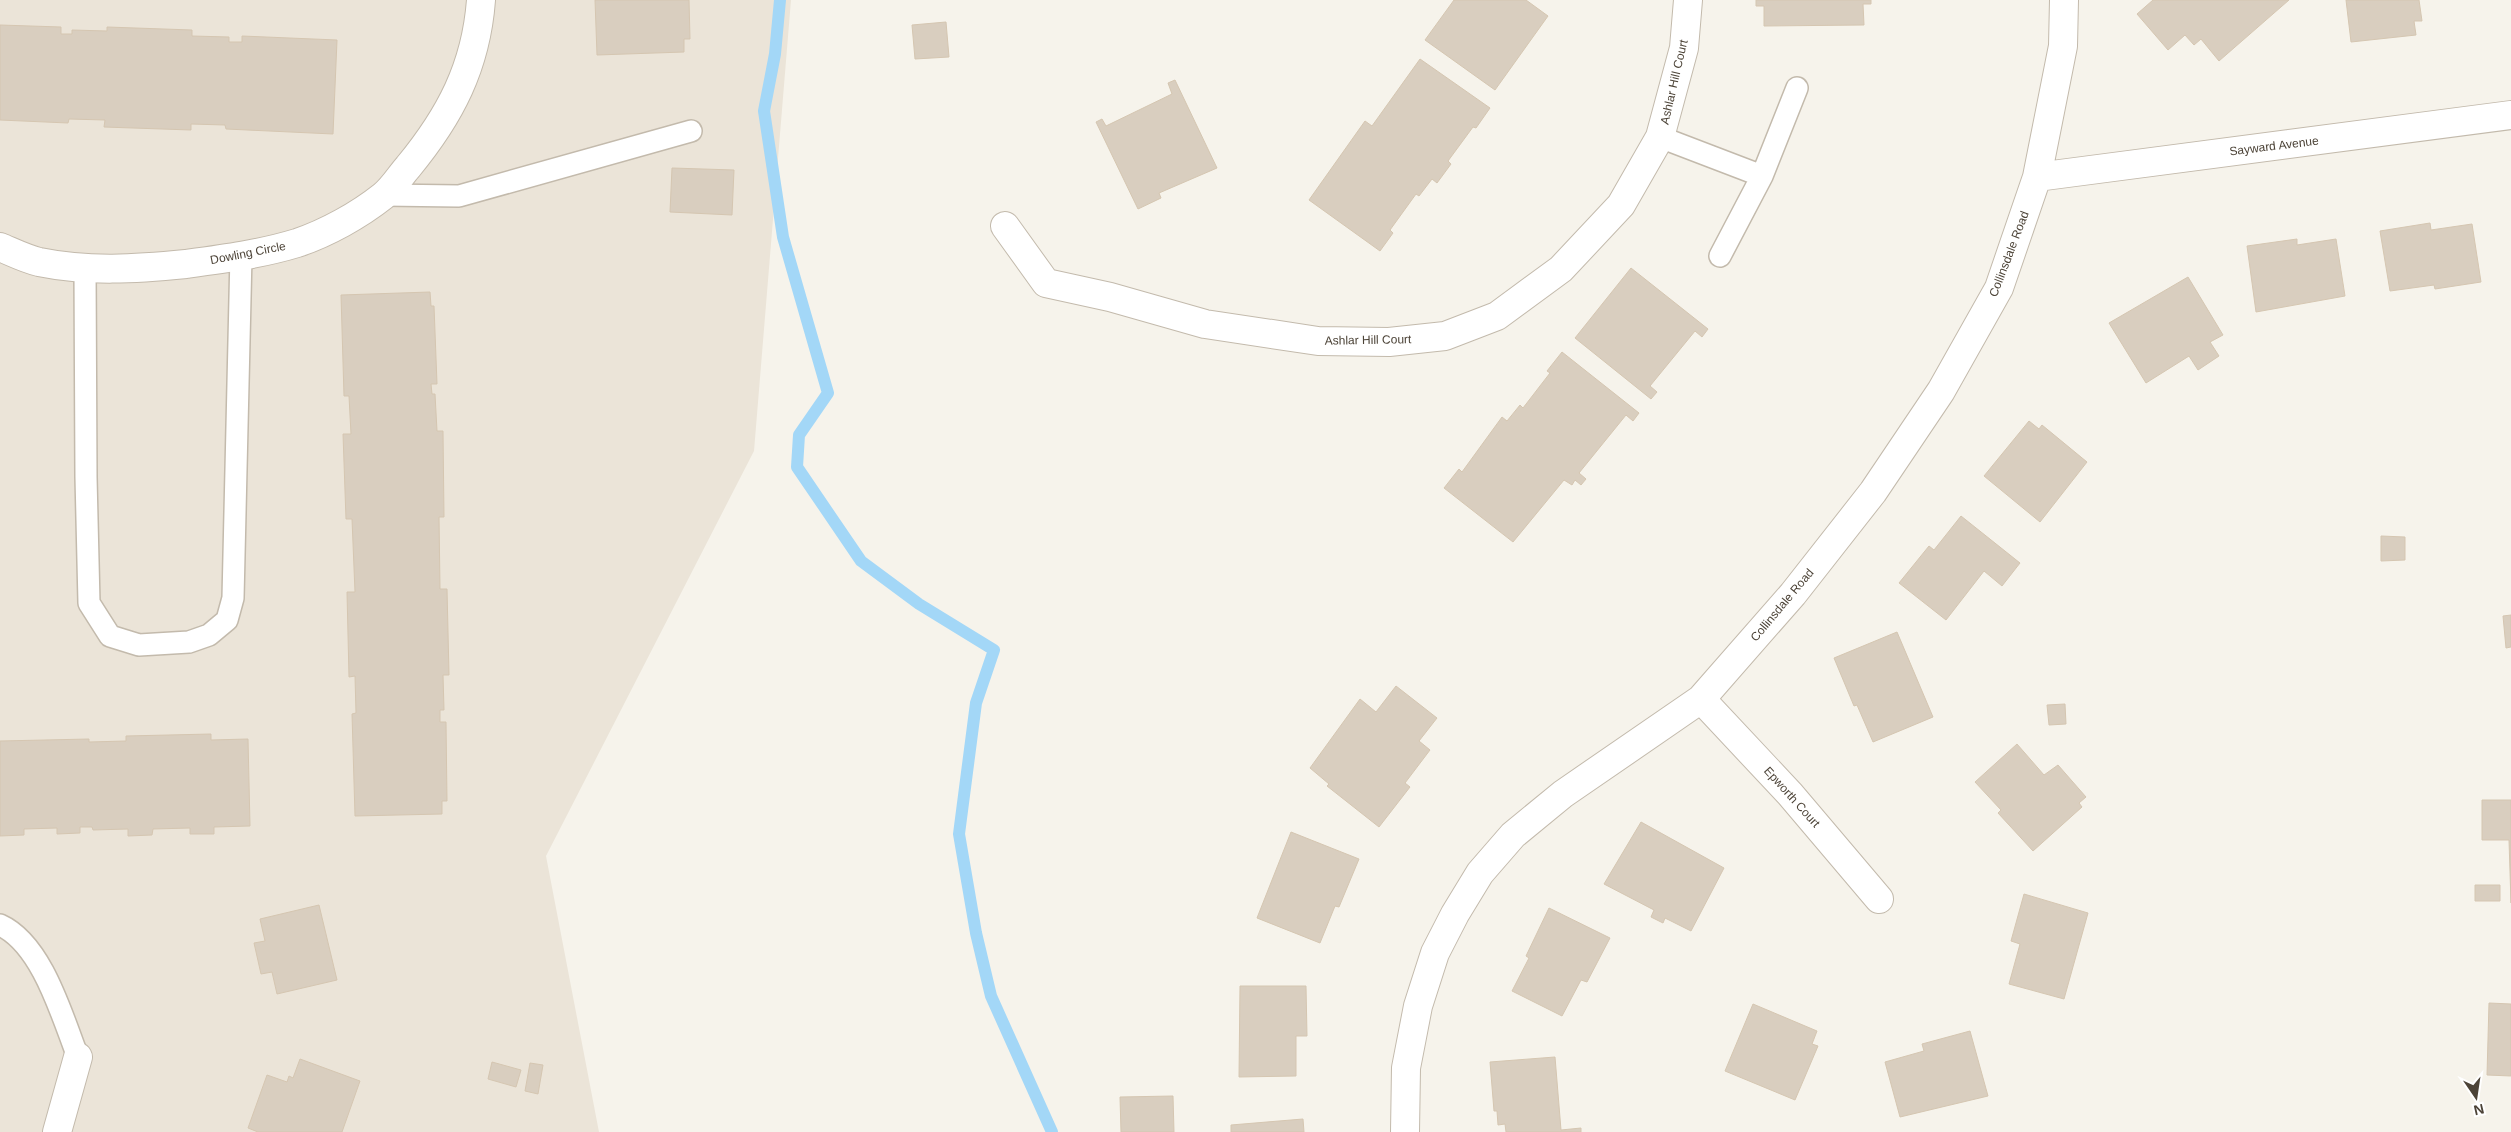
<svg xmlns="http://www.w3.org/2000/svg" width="2511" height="1132" viewBox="0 0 2511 1132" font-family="Arial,sans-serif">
<rect width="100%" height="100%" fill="#f6f3eb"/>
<path fill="#ebe4d8" d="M0,0H791L754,451L546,856L599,1132H0Z"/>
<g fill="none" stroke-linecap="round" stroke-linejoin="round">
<path stroke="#a3d7f7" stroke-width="12" d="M780,0L775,54L764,111L783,237L828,393L799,435L797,467L861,561L919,604L994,650L976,703L959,834L976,933L991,996L1052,1132"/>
</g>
<path fill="#d9cebf" stroke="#d5c6b1" d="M595,0H689L690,39H684V52L597,55Z
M1454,0H1526L1548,16L1495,90L1425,40Z
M1756,0H1871V4H1863L1864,25L1764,26V6H1756Z
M2153,0H2289L2219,61L2201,39L2194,45L2185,35L2168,50L2137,14Z
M2346,0H2419L2422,21H2414L2416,35L2351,42Z
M946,22L949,57L915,59L912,25Z
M0,25L61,27V34H72V30L107,31V27L192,30V36L229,37V42H242V36L337,40L333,134L226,129L225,125L191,124V130L104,127L105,120L69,119L68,123L0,120Z
M1420,59L1490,108L1476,128L1473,127L1448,161L1451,164L1437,183L1432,179L1419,196L1416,194L1390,230L1393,233L1380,251L1309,200L1365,121L1372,126Z
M1175,80L1217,168L1159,193L1161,198L1138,209L1096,122L1102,119L1106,126L1172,94L1168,83Z
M672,168L734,170L732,215L670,212Z
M2430,223L2431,230L2472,224L2481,282L2435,289L2434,285L2390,291L2380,231Z
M2297,239V245L2336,239L2345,296L2256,312L2247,246Z
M1631,268L1708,329L1702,337L1695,331L1650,386L1657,392L1651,399L1575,338Z
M2188,277L2223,335L2210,342L2219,356L2198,370L2189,356L2146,383L2109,323Z
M430,292L431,306H434L437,384H431L432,394H435L437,431H443L444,517H439L440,589H447L449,675H443L444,710H440V722H446L447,801H442V814L355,816L352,714L356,713L355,676L349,677L347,592H355L352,519H346L343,434H351L349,396H344L341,295Z
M1562,352L1639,413L1633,421L1626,415L1579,473L1586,479L1581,485L1575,480L1572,485L1564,480L1513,542L1444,488L1459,469L1462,472L1502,417L1507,421L1520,405L1523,408L1550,373L1547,371Z
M2029,421L2039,429L2042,425L2087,462L2040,522L1984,476Z
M1961,516L2020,563L2002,586L1984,571L1946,620L1899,583L1929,546L1934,550Z
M2381,536L2405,537V560L2381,561Z
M2511,615V647L2506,648L2503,616Z
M1897,632L1933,717L1873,742L1857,705L1854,706L1834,658Z
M1396,686L1437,718L1419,741L1430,750L1405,783L1410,787L1379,827L1327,786L1329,784L1310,768L1360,699L1376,712Z
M2065,704L2066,724L2049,725L2047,705Z
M211,734V740L248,739L250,826L214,827V834H190V828L153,829L152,835L128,836V829L93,830L92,827H80V833L57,834V828L24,829V835L0,836V741L89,739V742L126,741V736Z
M2017,744L2044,775L2058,765L2086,797L2079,803L2082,807L2033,851L1998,813L2001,810L1975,782Z
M2482,800H2511V903L2509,840H2482Z
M1641,822L1724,868L1691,931L1665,918L1663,923L1651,917L1654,910L1604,884Z
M1291,832L1359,859L1339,907L1335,906L1320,943L1257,918Z
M2475,885H2500V901H2475Z
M2024,894L2088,913L2064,999L2009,984L2020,944L2011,941Z
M319,905L337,980L277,994L272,972L261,974L254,943L265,941L260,919Z
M1549,908L1610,938L1587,982L1581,980L1562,1016L1512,991L1529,958L1526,956Z
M1240,986H1306L1307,1036H1296V1076L1239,1077Z
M2489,1003L2511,1004V1076L2487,1075Z
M1753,1004L1817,1031L1812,1044L1818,1046L1795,1100L1725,1071Z
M1970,1031L1988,1096L1900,1117L1885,1062L1924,1051L1922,1044Z
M1555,1057L1561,1130L1581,1128V1132H1506L1505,1124L1498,1125L1497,1111H1494L1490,1062Z
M300,1059L360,1081L342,1132H258L248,1128L267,1075L287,1082L289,1076L293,1078Z
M492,1062L521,1070L516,1087L488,1079Z
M530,1063L543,1065L538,1094L525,1091Z
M1173,1096L1174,1132H1121L1120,1097Z
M1303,1119L1304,1132H1231V1125Z"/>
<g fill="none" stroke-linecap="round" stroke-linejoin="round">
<g stroke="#c3baac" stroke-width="24">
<path id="lane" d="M1660,137L1762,176
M384,195L459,196L691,131
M1720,256L1762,176L1797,88
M85,268L86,477L89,603L110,636L139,645L189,642L209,635L227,620L233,598L241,255
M0,925C42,944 62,1016 78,1057"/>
</g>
<g stroke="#c3baac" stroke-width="30">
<path id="street" d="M2037,177L2511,115
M1005,226L1046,283L1110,297L1205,324L1318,341L1389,342L1445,336L1497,316L1561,269L1621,205L1660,137L1684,48L1688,0
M0,247C12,252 26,259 39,262C88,272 136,269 186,264C223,259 261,254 297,243C327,233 359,215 383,196C393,188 400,176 408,167C450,116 476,67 481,0
M1701,699L1790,794L1879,899
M57,1132L78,1057
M1405,1132L1406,1068L1418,1006L1435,953L1455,914L1480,873L1513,835L1563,794L1701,699L1793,594L1873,492L1941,391L1999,288L2037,177L2063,46L2064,0"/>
</g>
<use href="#lane" stroke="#fff" stroke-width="21"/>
<use href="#street" stroke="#fff" stroke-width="28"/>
</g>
<g text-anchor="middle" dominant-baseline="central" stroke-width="4" stroke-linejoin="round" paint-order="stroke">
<g font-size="12" fill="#4c4337" stroke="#fff">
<text transform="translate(1674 82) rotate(-77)">Ashlar Hill Court</text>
<text transform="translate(2274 146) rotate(-7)">Sayward Avenue</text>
<text transform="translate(248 253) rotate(-11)">Dowling Circle</text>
<text transform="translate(2009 254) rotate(-69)">Collinsdale Road</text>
<text transform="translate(1368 340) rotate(-1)">Ashlar Hill Court</text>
<text transform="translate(1782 605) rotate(-50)">Collinsdale Road</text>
<text transform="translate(1792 797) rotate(48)">Epworth Court</text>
</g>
</g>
<g transform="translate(2476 1097) rotate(167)" stroke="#ffffff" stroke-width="4" paint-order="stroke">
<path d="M0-4L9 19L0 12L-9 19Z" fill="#4c4337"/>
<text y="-8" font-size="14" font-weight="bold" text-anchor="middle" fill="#4c4337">N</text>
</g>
</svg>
